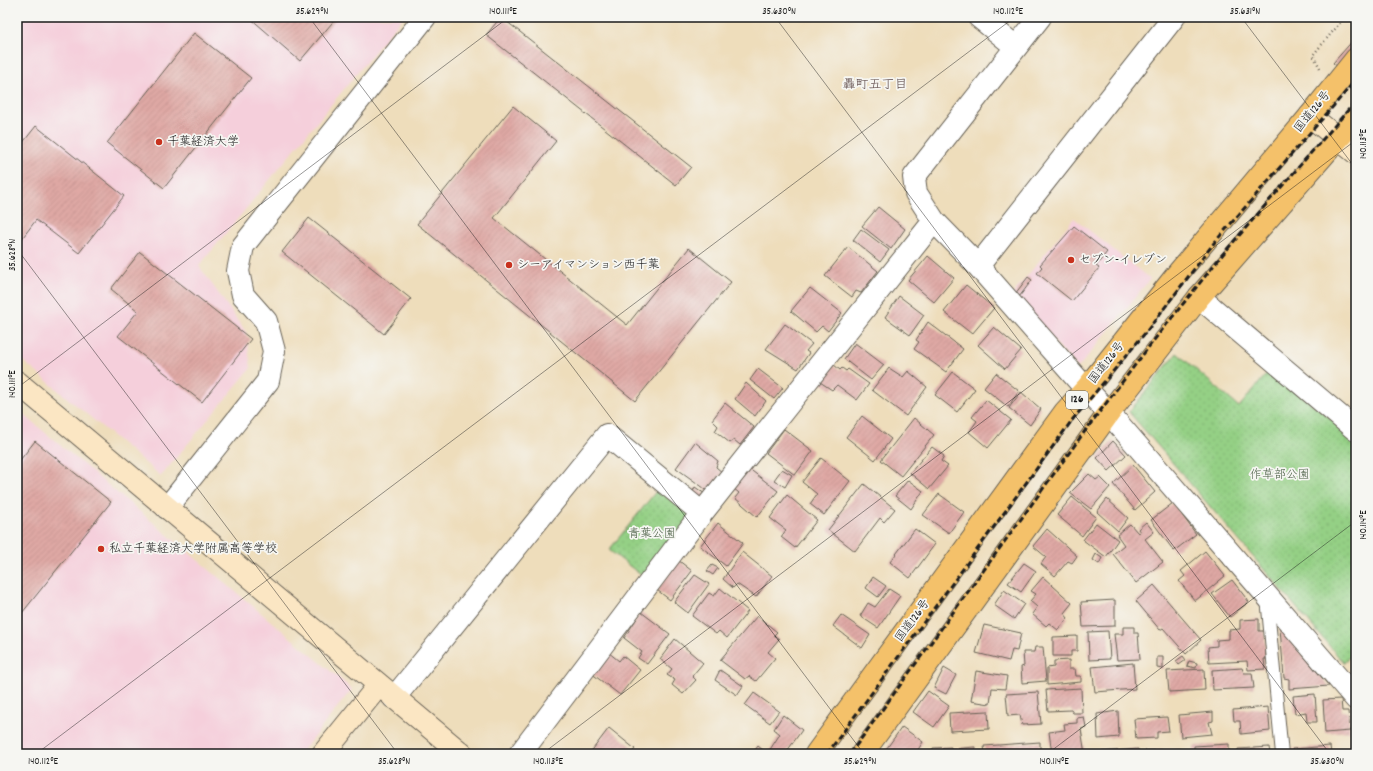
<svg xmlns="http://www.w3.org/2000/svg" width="1373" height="771" viewBox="0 0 1373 771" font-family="Dekko,'Klee One',sans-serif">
<defs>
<pattern id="park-dots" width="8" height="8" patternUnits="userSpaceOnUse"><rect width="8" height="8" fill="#94d085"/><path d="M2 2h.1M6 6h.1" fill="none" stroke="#7fb272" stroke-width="1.8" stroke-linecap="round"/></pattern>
<pattern id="building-hatch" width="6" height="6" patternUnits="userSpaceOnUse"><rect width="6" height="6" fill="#dfa8a4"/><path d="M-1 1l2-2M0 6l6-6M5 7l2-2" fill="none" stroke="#bf908d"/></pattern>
</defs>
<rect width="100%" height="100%" fill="#f6f6f2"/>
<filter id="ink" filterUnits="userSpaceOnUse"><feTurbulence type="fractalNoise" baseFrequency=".025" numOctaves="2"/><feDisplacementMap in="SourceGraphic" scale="8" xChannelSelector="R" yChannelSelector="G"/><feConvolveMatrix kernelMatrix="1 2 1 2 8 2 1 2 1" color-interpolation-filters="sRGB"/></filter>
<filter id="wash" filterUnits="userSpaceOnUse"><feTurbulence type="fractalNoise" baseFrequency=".012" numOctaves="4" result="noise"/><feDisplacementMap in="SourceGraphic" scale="16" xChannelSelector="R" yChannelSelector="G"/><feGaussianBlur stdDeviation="0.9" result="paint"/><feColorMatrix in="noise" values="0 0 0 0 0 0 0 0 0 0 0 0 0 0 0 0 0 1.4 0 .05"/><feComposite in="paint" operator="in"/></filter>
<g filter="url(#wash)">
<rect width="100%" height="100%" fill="#edb"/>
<path fill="#f5cfdb" d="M17,17H403L199,266L246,332L251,368L161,476L17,356Z
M1074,218L1150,279L1078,368L1012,295Z
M17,409L352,689L300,754H17Z"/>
<path fill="url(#park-dots)" stroke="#587650" d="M1177,353L1239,407L1270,370L1356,439V649L1344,663L1129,412Z
M658,489L695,518L646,579L609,550Z"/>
<g id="blocks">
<path fill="url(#building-hatch)" d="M249,17H337L300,61Z
M501,17L691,167L676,185L486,35Z
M194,33L251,78L164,188L107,143Z
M1356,37V82L1333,63Z
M513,106L556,141L494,218L627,325L689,248L731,282L635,401L417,224Z
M36,126L124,196L79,253L36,220L17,245V150Z
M878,207L905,229L891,249L862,226Z
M309,218L411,299L384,334L282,252Z
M1074,226L1107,252L1096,266L1099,268L1072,301L1037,273L1042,267L1040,265Z
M861,229L889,250L880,262L853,240Z
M848,247L878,271L861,293L856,291L852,297L825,276Z
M140,252L251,339L202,402L118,336L138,311L111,289Z
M928,256L954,278L934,302L908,280Z
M1028,277L1032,280L1019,297L1015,294Z
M966,285L994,308L972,334L944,312Z
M810,288L842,313L828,331L822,326L816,332L791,311Z
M899,296L924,315L910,335L885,317Z
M928,322L963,349L946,372L914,349L919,342L916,340Z
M785,324L812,344L806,351L809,353L798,369L766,349Z
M994,327L1021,350L1005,369L978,345Z
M855,343L884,365L871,380L844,359Z
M833,364L840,370L842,368L846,371L848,369L869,384L857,400L837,385L832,390L820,382Z
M889,368L903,377L908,371L927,387L906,416L872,390Z
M758,369L783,388L774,399L750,380Z
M953,372L975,389L957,412L935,395Z
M996,373L1019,391L1008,407L984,388Z
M746,383L766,401L755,416L735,399Z
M1021,392L1041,409L1030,425L1009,408Z
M986,400L1011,420L988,448L969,432L977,421L972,417Z
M725,403L754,427L740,445L734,440L730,443L715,431L718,426L712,420Z
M862,416L891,439L875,460L846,437Z
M914,418L934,435L901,476L881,460Z
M784,429L813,451L795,475L766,453Z
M35,441L111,502L22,613L17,609V464Z
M1113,441L1126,455L1109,471L1097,458Z
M695,442L718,461L716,467L723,473L708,491L676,468Z
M932,447L944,456L941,461L948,466L929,489L910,473Z
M821,458L850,481L824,515L810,504L817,494L802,482Z
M1133,465L1155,492L1135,510L1113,484Z
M748,468L778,491L757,517L735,498L739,493L733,488Z
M782,469L792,475L785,487L774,480Z
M1089,474L1096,480L1100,477L1110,487L1091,509L1070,493Z
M908,480L923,491L911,509L895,496Z
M864,484L895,509L884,522L880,518L855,551L828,530Z
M695,487L705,494L702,500L692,493Z
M939,494L964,512L949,533L923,515Z
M787,495L817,520L795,548L781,537L786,530L770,518Z
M1072,497L1096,517L1082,536L1057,515Z
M1107,499L1128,518L1118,531L1097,512Z
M1173,503L1196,534L1174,551L1151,520Z
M1146,522L1154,532L1145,539L1163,562L1136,583L1113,554L1124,545L1117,535L1130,524L1138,533L1140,532L1138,529Z
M718,523L743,543L726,566L700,546Z
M1096,523L1118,540L1106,557L1083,540Z
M915,529L935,544L910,578L890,562Z
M1047,529L1077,556L1072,563L1068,561L1055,576L1041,564L1046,557L1033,546Z
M1205,551L1225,576L1195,601L1179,581L1185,576L1181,571Z
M742,552L772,576L756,597L737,584L733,588L723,579Z
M1096,554L1102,558L1099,564L1093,560Z
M678,560L692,571L670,600L657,590Z
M1024,563L1036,571L1021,592L1008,583Z
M712,565L718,568L713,575L707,571Z
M695,575L709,584L688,613L674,602Z
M873,577L886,586L878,597L866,588Z
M1043,577L1072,603L1064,613L1068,618L1058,630L1049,623L1046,626L1032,614L1037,607L1030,601L1036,594L1031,591Z
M1232,580L1249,602L1230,617L1212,594Z
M1154,585L1201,640L1186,654L1163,628L1160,630L1136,601Z
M720,588L748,611L727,638L719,631L716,634L692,616L709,593L714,596Z
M889,589L900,596L878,628L860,616L868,603L875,607Z
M1004,590L1024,604L1014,619L994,605Z
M1115,600V626L1083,627L1081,602Z
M641,612L670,634L647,664L638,658L642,652L624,638Z
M841,615L870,635L862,648L833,626Z
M757,616L777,632L774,635L779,639L768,652L775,658L756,681L749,676L745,679L720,660Z
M1259,619V631H1265L1266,659H1264L1265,669L1248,670L1247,661L1209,663L1208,647L1217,646V640L1229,639V630L1240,629V620Z
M984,625L1021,633L1017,651L1012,650L1009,661L976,653Z
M1123,627H1134V633H1138L1140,659L1117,660L1114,634H1123Z
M1280,628L1329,686L1289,689V679L1284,678Z
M1108,631L1110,659L1089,660L1088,632Z
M1077,636V651H1071V656H1053V637Z
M675,639L703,663L692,676L696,680L683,694L672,685L675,680L667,675L672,669L660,659Z
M1035,647H1043L1046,681L1022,683L1021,667L1024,666L1023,652H1034Z
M608,652L619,661L623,656L640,670L620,695L591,673Z
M1183,656L1186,660L1179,665L1176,661Z
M1157,657H1163V669L1157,668Z
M1069,660V669H1075L1076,676H1081V682L1047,685V668L1054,667V661Z
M1189,661L1197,663L1196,668L1187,666Z
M1133,663L1135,689L1095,692L1092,667Z
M944,668L956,675L946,694L934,688Z
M1242,668L1244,673H1252L1254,688L1213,690L1212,670Z
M1204,669L1205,690L1169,692L1167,671Z
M720,670L743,686L737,695L715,680Z
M976,671L1007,676L1005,689L992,688L990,704L971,701Z
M1081,688L1082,713H1073L1071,710L1048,711L1046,690Z
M928,691L949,706L934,727L913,712Z
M1038,692L1041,724L1022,725L1020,715L1008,716L1006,694Z
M754,693L779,711L770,723L745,705Z
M1315,694L1317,722H1307L1306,712L1295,714L1293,696Z
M1341,699L1342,711H1348L1350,731L1325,733L1323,700Z
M1268,707L1270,731L1241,734L1240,721H1234L1233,710Z
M988,711L989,729L950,731L949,713Z
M1118,711L1119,737L1098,739L1097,714Z
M1213,712V721L1209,722L1212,734L1181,737L1179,715Z
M783,715L802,730L785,754H773L769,751L780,734L774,729Z
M1084,717L1086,727L1081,729L1085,754H1052L1049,732L1065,730L1064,724L1077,723V718Z
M1167,717L1169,731L1157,732V738L1136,739L1134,719Z
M902,727L923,742L915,754H887L884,752Z
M609,728L635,749L631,754L590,753Z
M1040,742V754H985L984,746Z
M1229,744V754H1194V746Z
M758,746L768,754H752Z
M1330,746L1331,754H1293L1292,749Z
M951,747V749L975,747V754H925L924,752H932L933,748Z
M1269,747L1270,754H1238V749Z
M1138,749L1139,754H1100V752Z
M1180,749V754H1146L1145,751Z"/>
</g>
</g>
<g filter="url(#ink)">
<use href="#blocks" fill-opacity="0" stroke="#666054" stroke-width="1"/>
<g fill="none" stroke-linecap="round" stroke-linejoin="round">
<g stroke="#666054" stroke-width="14">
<path id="lane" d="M1267,598L1282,754"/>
</g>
<g stroke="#666054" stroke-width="24">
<path id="street" d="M979,17L1016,47
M1040,17L914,177L916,193L934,221L978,266L1086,389L1109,413L1356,699
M978,266L1174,17
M1199,297L1356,430
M167,508L268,381L274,351L266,321L243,295L238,271L243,246L425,17
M394,698L607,435L702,513
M520,754L702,513L934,221"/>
</g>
<g stroke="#666054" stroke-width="24">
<path id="secondary" d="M1310,116L1356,153
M17,382L462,754
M323,754L379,685"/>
</g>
<g stroke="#666054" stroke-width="24">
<path id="highway" d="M816,754L1065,412L1086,389L1179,272L1310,116L1356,59
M862,754L1109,413L1199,297L1356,118"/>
</g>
<path stroke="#666054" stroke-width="2.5" stroke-dasharray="1 3" stroke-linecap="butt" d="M1320,68L1313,55L1345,17"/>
<use href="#lane" stroke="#fff" stroke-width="12"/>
<use href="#street" stroke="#fff" stroke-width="22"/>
<use href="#secondary" stroke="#fbe6c3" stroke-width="22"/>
<use href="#highway" stroke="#f4c16a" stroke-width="22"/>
<path stroke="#1c1c1c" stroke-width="3" stroke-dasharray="6 3" stroke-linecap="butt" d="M827,754L1073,419L1146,332L1214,243L1356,80
M850,754L1085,431L1154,340L1223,254L1356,101"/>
</g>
</g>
<path fill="none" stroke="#1c1c1c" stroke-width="1" stroke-opacity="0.45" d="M309,17L864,754M775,17L1330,754M1241,17L1356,169M17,249L398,754M17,388L509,17M36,754L1015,17M542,754L1356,140M1047,754L1356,521"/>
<g fill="#c8321e" stroke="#f6f6f2" stroke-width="1.5">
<circle cx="159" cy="142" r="4"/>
<circle cx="1071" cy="260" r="4"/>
<circle cx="509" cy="265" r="4"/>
<circle cx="101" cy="549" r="4"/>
</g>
<g text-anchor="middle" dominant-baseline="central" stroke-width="3.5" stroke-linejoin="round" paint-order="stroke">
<rect fill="#f6f6f2" stroke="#5d5d5c" stroke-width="1" x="1066" y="391" width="22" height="18" rx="3"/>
<g font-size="11" font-weight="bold" fill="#1c1c1c">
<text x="1077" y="400">126</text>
</g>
<g font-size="12" fill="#1c1c1c" stroke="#f6f6f2">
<text transform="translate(1313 112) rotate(-51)">国道126号</text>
<text transform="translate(1107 363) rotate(-52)">国道126号</text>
<text transform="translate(913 621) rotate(-54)">国道126号</text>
</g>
<g font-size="12" fill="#1c1c1c" stroke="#f6f6f2" text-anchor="start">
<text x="167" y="142">千葉経済大学</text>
<text x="1079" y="260">セブン-イレブン</text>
<text x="517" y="265">シーアイマンション西千葉</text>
<text x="109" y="549">私立千葉経済大学附属高等学校</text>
</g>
<g font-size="12" fill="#465b41" stroke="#f6f6f2">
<text x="1280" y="475">作草部公園</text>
<text x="652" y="534">青葉公園</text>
</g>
<g font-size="13" fill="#604d4c" stroke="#f6f6f2">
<text x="875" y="85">轟町五丁目</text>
</g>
</g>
<rect width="1373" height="771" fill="none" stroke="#f6f6f2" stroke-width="44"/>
<rect x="22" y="22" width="1329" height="727" fill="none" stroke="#1c1c1c" stroke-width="1.5"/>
<g font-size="10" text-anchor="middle" fill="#1c1c1c">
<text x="312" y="14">35.629°N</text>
<text x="503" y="14">140.111°E</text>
<text x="779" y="14">35.630°N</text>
<text x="1008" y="14">140.112°E</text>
<text x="1245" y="14">35.631°N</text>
<text transform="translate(1362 144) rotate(-90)" y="4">140.113°E</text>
<text transform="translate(11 255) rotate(-90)" y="4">35.628°N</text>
<text transform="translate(11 384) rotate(-90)" y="4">140.111°E</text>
<text transform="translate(1362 525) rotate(-90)" y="4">140.114°E</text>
<text x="43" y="764">140.112°E</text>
<text x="394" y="764">35.628°N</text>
<text x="548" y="764">140.113°E</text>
<text x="860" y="764">35.629°N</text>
<text x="1054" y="764">140.114°E</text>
<text x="1327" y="764">35.630°N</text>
</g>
</svg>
